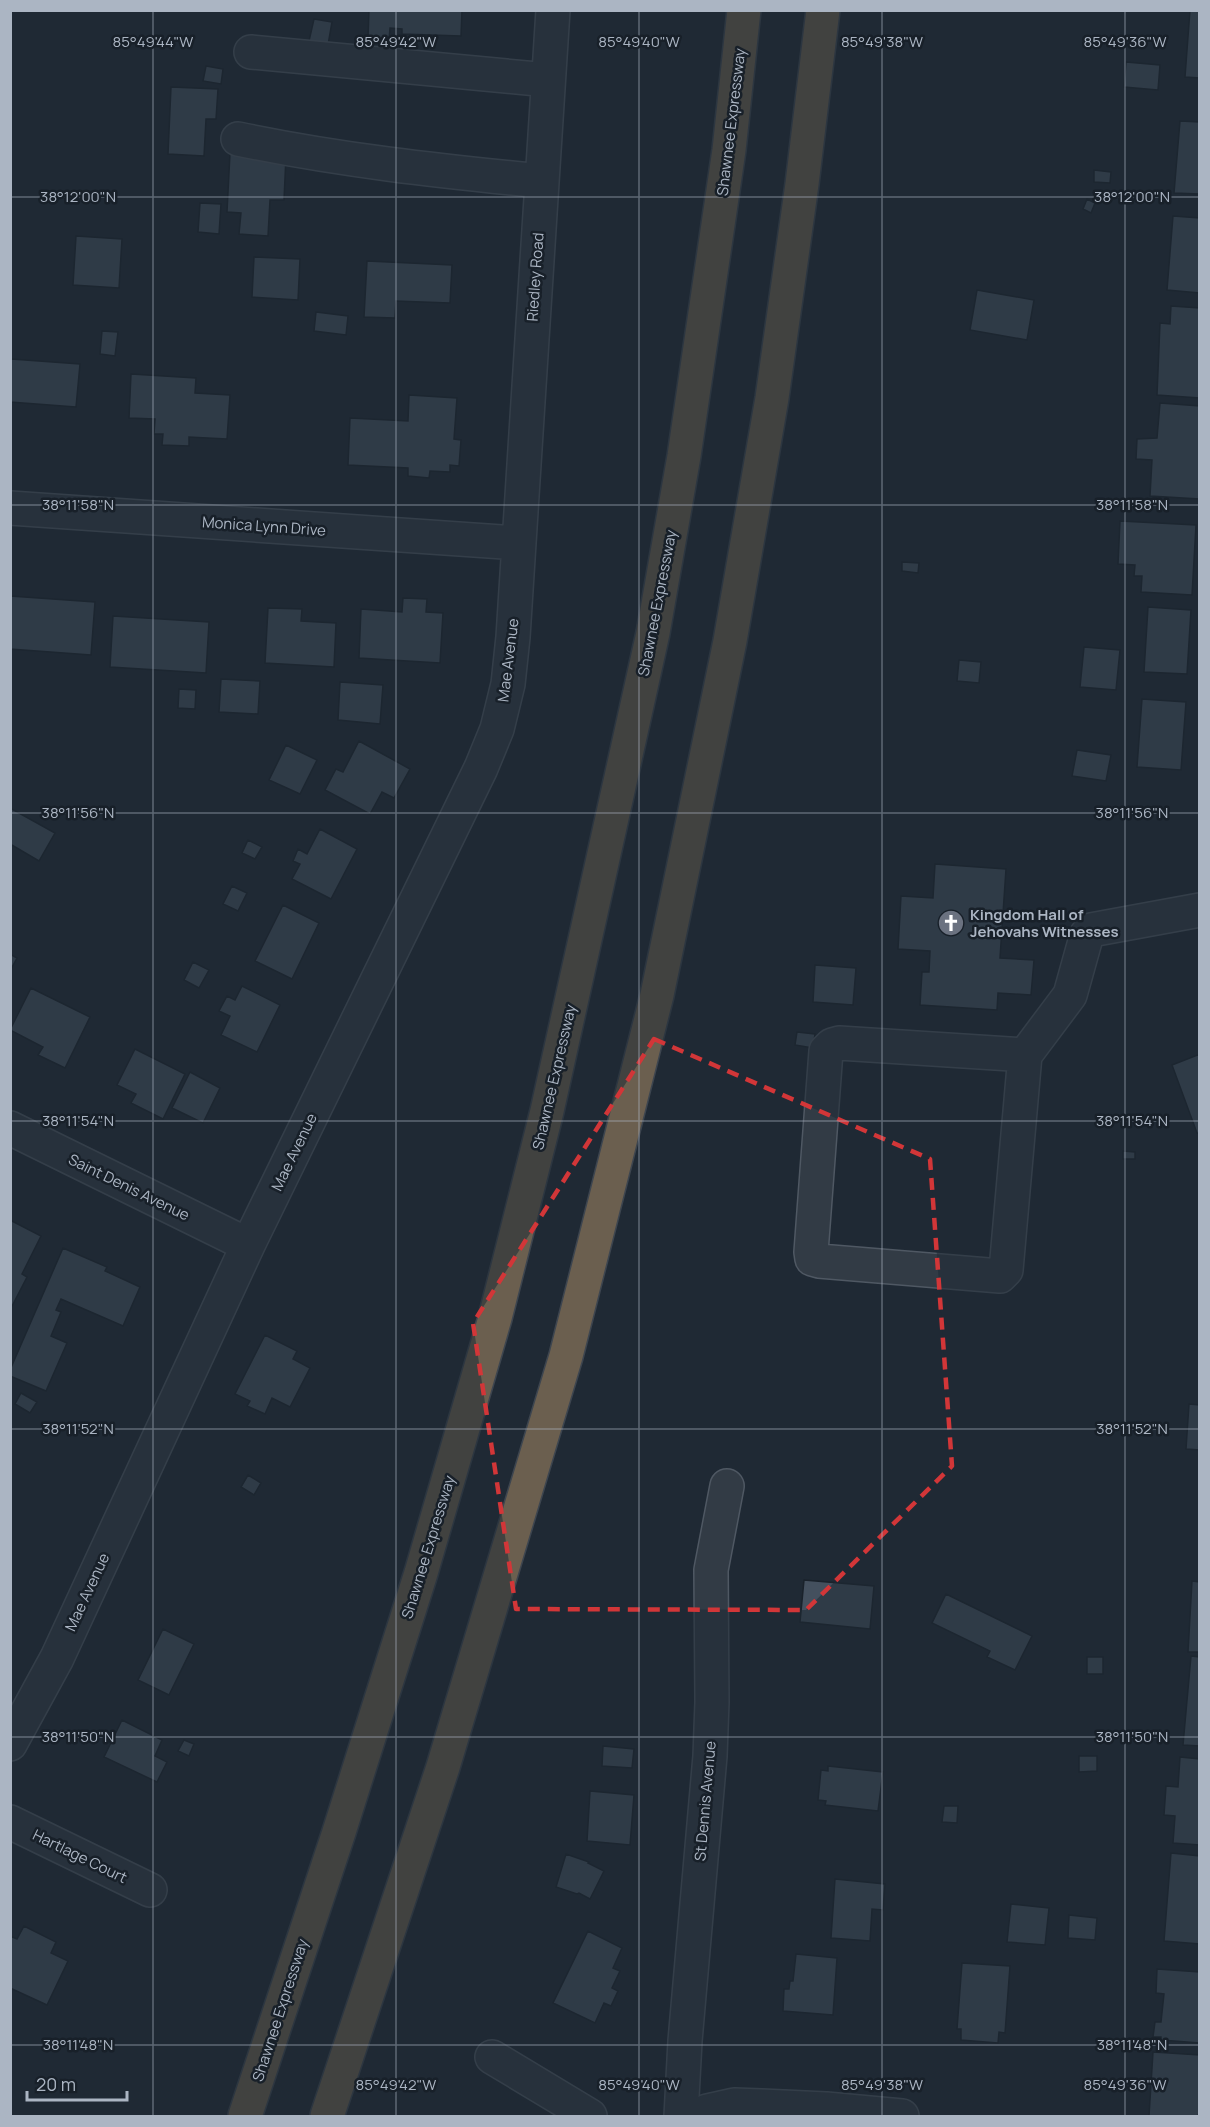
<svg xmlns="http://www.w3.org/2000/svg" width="1210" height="2127" viewBox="0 0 1210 2127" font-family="Manrope,sans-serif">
<rect width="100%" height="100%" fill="#1f2934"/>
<path fill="#44505e" stroke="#1a222b" stroke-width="1.5" d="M369,10H462L461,36L402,34V29L390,28L389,40L368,38Z
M1190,10H1200V78L1185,77Z
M314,19L332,22L328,45L309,41Z
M1126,62L1160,65L1158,90L1124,87Z
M206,66L223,69L221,84L203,81Z
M171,87L218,89L216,119H206L204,156L168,154Z
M1180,121L1200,122V194L1174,193Z
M230,153L286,156L284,200H270L268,236L239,234L241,213L227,212Z
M1094,170L1111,172L1110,183L1094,182Z
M1087,199L1095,203L1091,213L1083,209Z
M200,203L221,204L219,234L198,232Z
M1173,216L1200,218V293L1167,290Z
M76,236L122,239L119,288L73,285Z
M254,257L300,259L298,300L252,297Z
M367,261L452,265L450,303L396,301L395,318L364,317Z
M977,290L1034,300L1027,340L970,330Z
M1171,306L1200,308V398L1157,395L1160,323L1170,324Z
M316,312L348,316L346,335L314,331Z
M102,331L118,332L115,356L100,354Z
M11,359L80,364L76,407L10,402Z
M131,374L196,378L195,393L230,395L227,439L189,437V446L162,445L163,434H154L155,419L129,418Z
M409,395L457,398L454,439L461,440L459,466L450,465V472L430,471L429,478L408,476V468L348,465L350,418L408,421Z
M1160,403L1200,406V499L1150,496L1152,460L1136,459L1137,439L1157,438Z
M1120,521L1196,525L1192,595L1141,592L1142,576H1134L1135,565L1118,564Z
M902,562L919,563L918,573L902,571Z
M10,596L95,602L91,655L10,649Z
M403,598L427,599L426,612L443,613L440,663L359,658L361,609L402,612Z
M1148,607L1191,610L1187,674L1144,672Z
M268,608L302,609L301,621L336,623L334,667L265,663Z
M113,616L209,622L206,673L110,667Z
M1084,647L1120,650L1116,690L1080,687Z
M959,660L981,662L979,683L957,681Z
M221,679L260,681L258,714L219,712Z
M340,682L383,685L380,724L338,720Z
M179,689L196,690L195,709L178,708Z
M1142,699L1186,702L1181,770L1137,767Z
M359,741L410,769L394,798L382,792L370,814L325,790L336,769L343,772Z
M286,745L317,760L300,794L269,780Z
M1077,750L1111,755L1106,781L1072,776Z
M10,808L55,833L39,861L10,844Z
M320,829L357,849L331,899L292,879L300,864L293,861L298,849L307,854Z
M248,840L262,847L255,859L242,853Z
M935,864L1006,869L1000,958L1034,960L1031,995L998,993L997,1010L920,1005L922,972H929L930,951L898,949L901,896L933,898Z
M232,886L247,893L238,911L223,904Z
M283,905L319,923L292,979L255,961Z
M10,954L17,958L10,971Z
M193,962L209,970L199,988L184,980Z
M815,965L856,968L853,1005L813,1002Z
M242,986L280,1005L257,1052L221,1035L230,1016L219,1011L227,996L235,1000Z
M31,988L90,1017L65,1068L38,1055L43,1047L10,1030Z
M797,1032L815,1034L813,1048L795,1045Z
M135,1049L185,1074L163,1119L131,1103L136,1094L117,1085Z
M1200,1054V1134L1197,1133L1172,1065Z
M190,1072L220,1088L203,1123L172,1108Z
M1123,1151L1135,1152V1159H1123Z
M10,1220L41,1236L22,1274L27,1277L10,1310Z
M63,1248L107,1267L105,1271L140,1287L123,1326L61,1299L56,1310L61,1312L51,1336L67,1343L46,1391L10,1376V1370Z
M265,1335L297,1351L293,1359L310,1368L290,1407L272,1398L265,1414L247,1406L250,1401L235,1394Z
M21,1393L37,1402L30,1413L15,1404Z
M1189,1404L1200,1405V1450L1186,1449Z
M248,1475L261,1483L254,1495L241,1487Z
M804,1580L874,1586L870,1629L800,1622Z
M1192,1581L1200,1582V1652H1188Z
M946,1594L1032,1636L1015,1670L987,1657L990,1651L932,1623Z
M163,1629L194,1644L169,1695L138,1680Z
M1191,1656L1200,1657V1746L1183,1745Z
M1087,1657H1103V1674H1087Z
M122,1720L162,1740L155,1756L167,1762L157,1782L104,1757Z
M184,1740L194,1744L189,1756L178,1751Z
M603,1746L634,1749L632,1768L602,1766Z
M1079,1756H1097V1771L1079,1772Z
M1180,1757L1200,1759V1845L1173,1843L1175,1816L1164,1815L1166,1786L1178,1787Z
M828,1766L883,1772L878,1811L825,1805L826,1801L818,1800L821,1770L828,1771Z
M590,1791L634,1795L630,1845L587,1841Z
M944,1806H958L957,1823L942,1822Z
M1171,1853L1200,1856V1944L1164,1941Z
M566,1854L589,1862L588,1863L604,1871L590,1899L579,1893L577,1894L556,1887Z
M835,1879L885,1884L883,1910L872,1909L870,1941L831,1938Z
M1011,1904L1049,1908L1045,1945L1007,1942Z
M1069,1915L1097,1918L1095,1940L1068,1938Z
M24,1926L56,1942L51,1953L68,1961L47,2005L10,1988V1936L17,1939Z
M588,1931L622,1948L613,1968L620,1971L612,1988L618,1991L611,2006L604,2003L595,2023L553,2003Z
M796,1954L837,1958L833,2015L783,2011L784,1989H789L790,1981H793Z
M962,1963L1010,1966L1005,2033L999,2032L998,2043L961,2040V2029H957Z
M1157,1969L1200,1972V2043L1161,2040V2037H1153L1155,2022H1161L1164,1994L1156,1993Z
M1153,2052L1200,2055V2110L1198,2116H1149Z"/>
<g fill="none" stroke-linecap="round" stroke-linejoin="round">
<g stroke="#4f5863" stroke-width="36">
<path id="minor" d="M251,52L548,80
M238,139C338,160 439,171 541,181
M10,508L517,543
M1025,1055L839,1043L832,1045L826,1051L811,1252L812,1259L819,1261L1000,1276L1006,1270L1025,1055L1070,995L1087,934L1091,930L1200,910
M10,1128L248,1245
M10,1744L57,1658L248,1245L481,768L497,729L508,684L513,637L553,10
M10,1822L150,1890
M492,2057L590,2116
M681,2116L685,2041L710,1756L712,1702L711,1570L727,1486
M703,2116L707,2111L734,2105L762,2106L826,2109L902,2116"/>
</g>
<g stroke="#3d454f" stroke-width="36">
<path id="highway" d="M245,2116L339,1832L421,1573L495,1318L547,1111L653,633L684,456L729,150L744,10
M327,2116L443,1767L566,1356L657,995L730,641L772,398L802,184L823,10"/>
</g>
<use href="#minor" stroke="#323b45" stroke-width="33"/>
<use href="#highway" stroke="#6b5f4f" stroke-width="33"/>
</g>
<path d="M0 0H1210V2127H0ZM654,1039L930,1159L952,1466L806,1610L516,1609L473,1323Z" fill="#1f2934" fill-opacity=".55" fill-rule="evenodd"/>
<path fill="none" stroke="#d23638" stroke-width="4.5" stroke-dasharray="12 8" stroke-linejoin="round" d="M654,1039L930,1159L952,1466L806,1610L516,1609L473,1323Z"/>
<path fill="none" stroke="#abb5c3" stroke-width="1.5" stroke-opacity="0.45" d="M153,10V2116M396,10V2116M639,10V2116M882,10V2116M1125,10V2116M10,197H1200M10,505H1200M10,813H1200M10,1121H1200M10,1429H1200M10,1737H1200M10,2045H1200"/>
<defs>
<g id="church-disc" transform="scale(1.35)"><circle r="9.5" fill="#6b7280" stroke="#182029"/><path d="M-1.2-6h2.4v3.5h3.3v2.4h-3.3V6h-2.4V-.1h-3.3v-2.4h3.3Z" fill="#fff"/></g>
</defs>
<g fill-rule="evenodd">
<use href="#church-disc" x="951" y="923"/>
</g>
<g text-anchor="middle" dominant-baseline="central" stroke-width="5" stroke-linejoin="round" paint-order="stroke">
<g font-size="15" fill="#abb5c3" stroke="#182029">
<text transform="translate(731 122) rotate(-83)">Shawnee Expressway</text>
<text transform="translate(535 277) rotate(-86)">Riedley Road</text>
<text transform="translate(264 526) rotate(4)">Monica Lynn Drive</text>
<text transform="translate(657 603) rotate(-79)">Shawnee Expressway</text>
<text transform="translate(508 660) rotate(-83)">Mae Avenue</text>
<text transform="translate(554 1077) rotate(-77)">Shawnee Expressway</text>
<text transform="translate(294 1152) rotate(-64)">Mae Avenue</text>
<text transform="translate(129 1187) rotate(26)">Saint Denis Avenue</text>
<text transform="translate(428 1547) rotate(-73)">Shawnee Expressway</text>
<text transform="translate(87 1592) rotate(-65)">Mae Avenue</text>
<text transform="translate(705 1801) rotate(-85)">St Dennis Avenue</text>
<text transform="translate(80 1856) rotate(26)">Hartlage Court</text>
<text transform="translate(280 2010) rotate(-72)">Shawnee Expressway</text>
</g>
<g font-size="15" font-weight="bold" fill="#abb5c3" stroke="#182029" text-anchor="start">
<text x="970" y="914">Kingdom Hall of<tspan x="970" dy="17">Jehovahs Witnesses</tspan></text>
</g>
</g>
<g font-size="15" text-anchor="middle" fill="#abb5c3" stroke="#182029" stroke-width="5" stroke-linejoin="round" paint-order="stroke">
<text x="153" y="47">85°49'44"W</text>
<text x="396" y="47">85°49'42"W</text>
<text x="639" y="47">85°49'40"W</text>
<text x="882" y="47">85°49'38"W</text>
<text x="1125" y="47">85°49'36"W</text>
<text x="78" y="202">38°12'00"N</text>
<text x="1132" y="202">38°12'00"N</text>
<text x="78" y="510">38°11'58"N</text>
<text x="1132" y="510">38°11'58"N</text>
<text x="78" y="818">38°11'56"N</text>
<text x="1132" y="818">38°11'56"N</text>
<text x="78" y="1126">38°11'54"N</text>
<text x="1132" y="1126">38°11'54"N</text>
<text x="78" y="1434">38°11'52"N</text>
<text x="1132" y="1434">38°11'52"N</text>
<text x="78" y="1742">38°11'50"N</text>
<text x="1132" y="1742">38°11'50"N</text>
<text x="78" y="2050">38°11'48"N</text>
<text x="1132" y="2050">38°11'48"N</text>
<text x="396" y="2090">85°49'42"W</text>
<text x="639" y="2090">85°49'40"W</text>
<text x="882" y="2090">85°49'38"W</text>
<text x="1125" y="2090">85°49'36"W</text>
</g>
<rect width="1210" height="2127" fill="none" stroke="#abb5c3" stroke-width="24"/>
<path d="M27 2091v9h100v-9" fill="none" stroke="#abb5c3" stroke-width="3"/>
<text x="36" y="2091" font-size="18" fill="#abb5c3" stroke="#182029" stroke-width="4.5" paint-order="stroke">20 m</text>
</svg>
